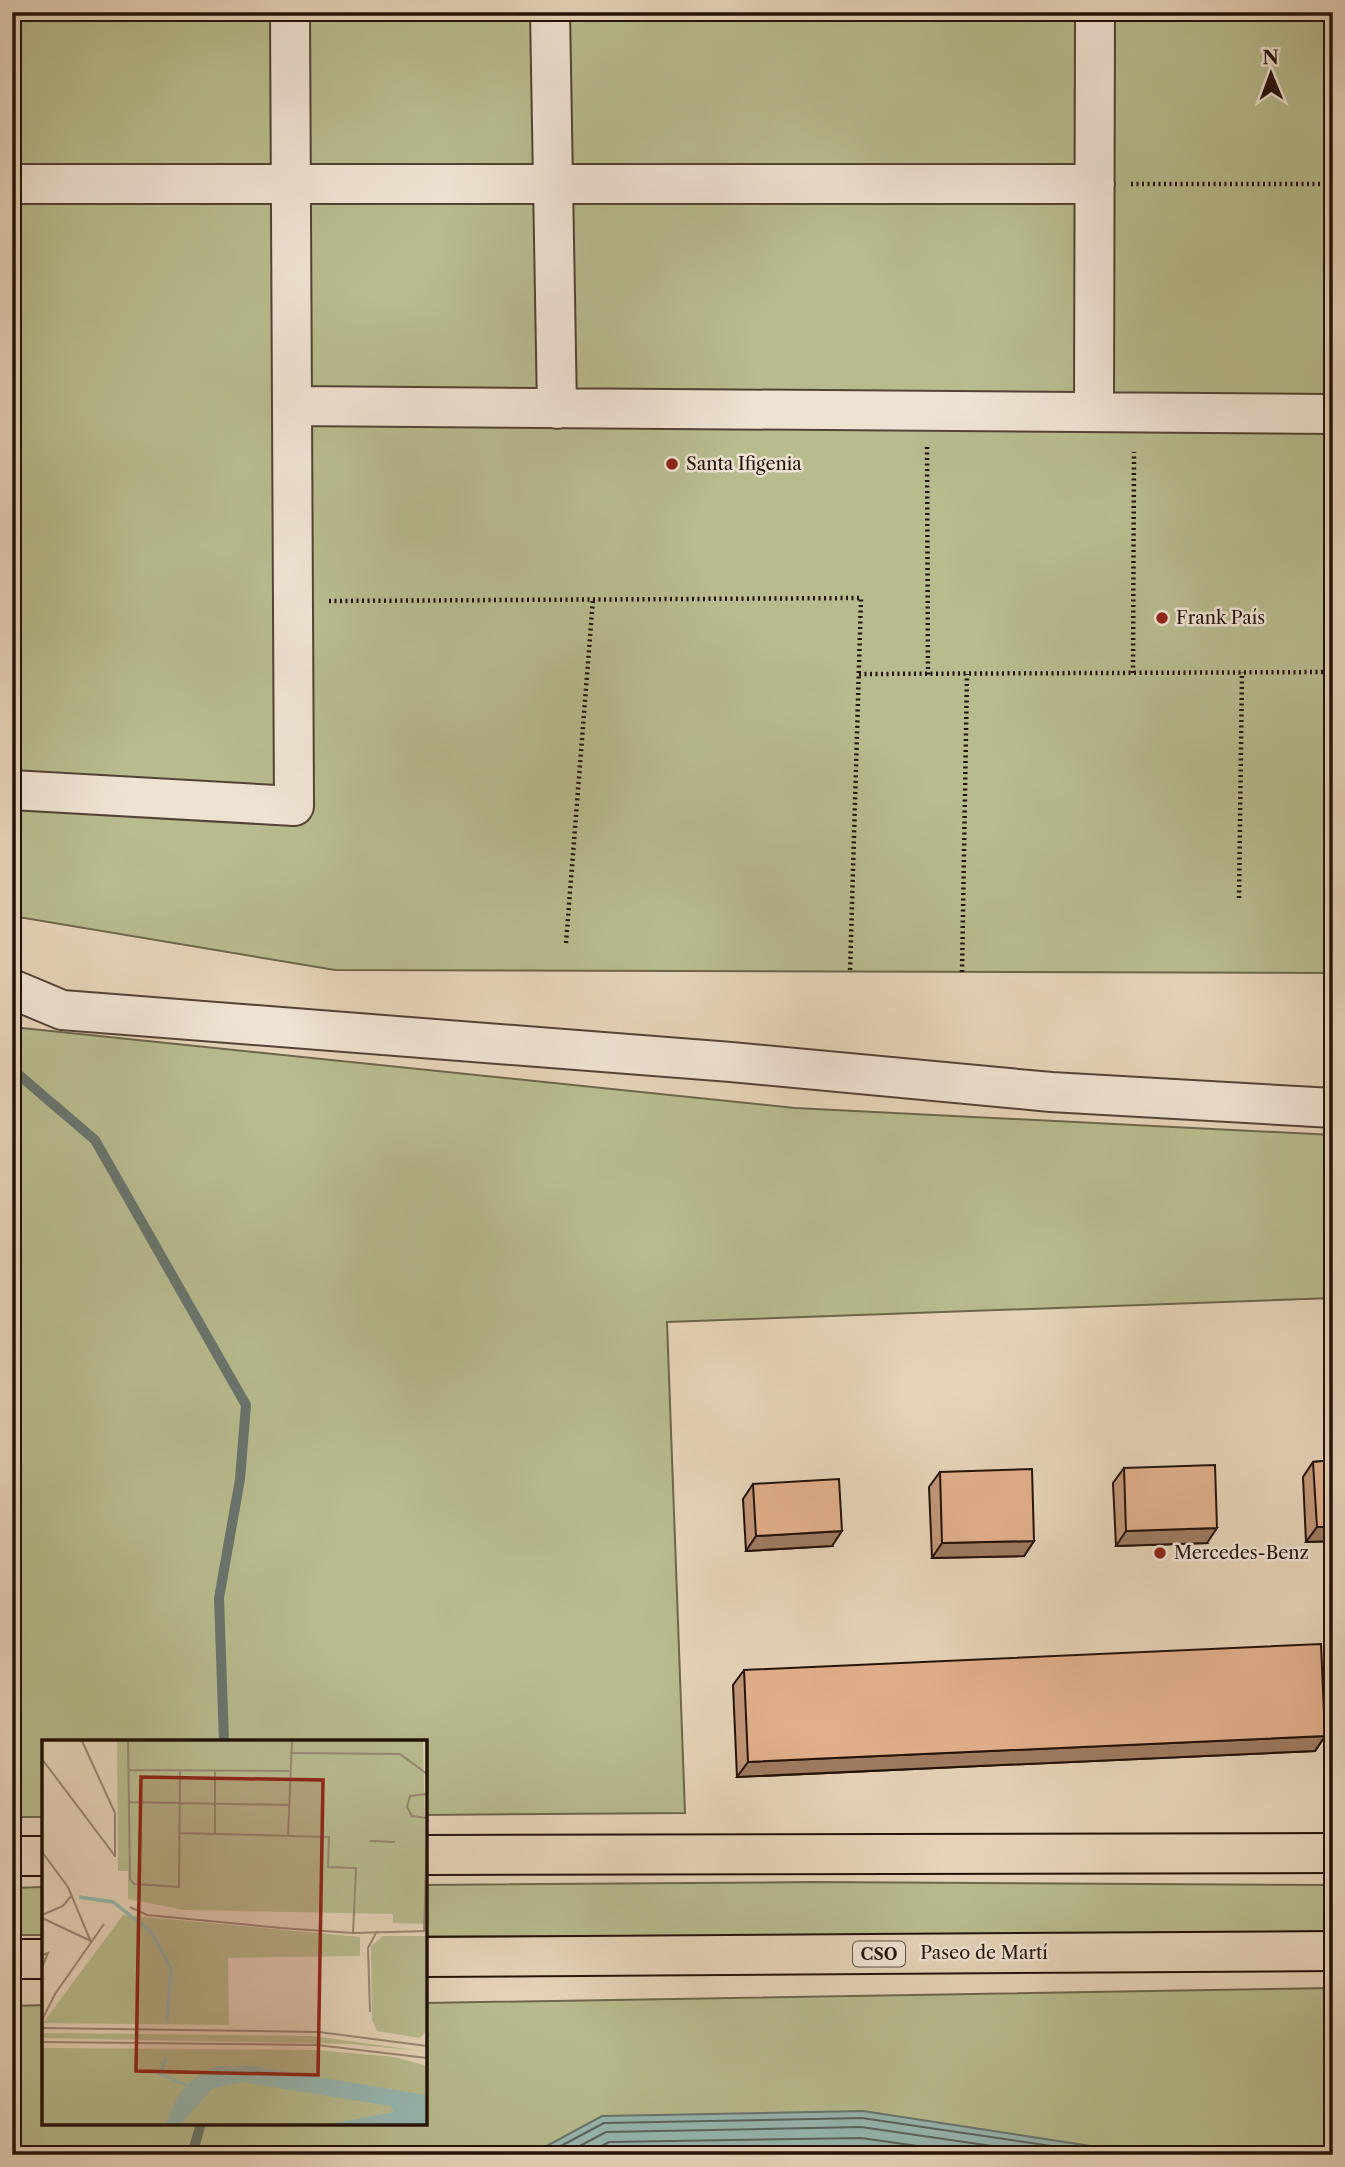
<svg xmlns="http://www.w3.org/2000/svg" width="1345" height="2167" viewBox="0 0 1345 2167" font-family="'Libre Caslon Text',serif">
<rect width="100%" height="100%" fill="#e6d3b9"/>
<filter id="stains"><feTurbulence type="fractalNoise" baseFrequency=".00286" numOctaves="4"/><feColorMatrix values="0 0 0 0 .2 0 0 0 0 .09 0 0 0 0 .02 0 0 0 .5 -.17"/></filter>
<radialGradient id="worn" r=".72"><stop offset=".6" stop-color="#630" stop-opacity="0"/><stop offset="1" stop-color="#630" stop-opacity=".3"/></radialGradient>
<path fill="#b8bb8e" stroke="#6e664c" stroke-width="2" d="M12,12H1333V973L335,970L12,916Z
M12,1027L795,1108L1333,1135V1298L667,1322L685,1813L425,1815V1742H44V1817H12Z
M813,1882L1333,1885V1938L425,1936V1885Z
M44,1887V1935H12V1888Z
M1333,1988V2155H12V2006L44,2005V2123H425V2003Z"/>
<path fill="#96b7b1" stroke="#68756e" stroke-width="2" d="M863,2111L1149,2155H530L602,2116Z"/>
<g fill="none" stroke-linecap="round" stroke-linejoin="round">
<path stroke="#5c645e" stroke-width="2" d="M544,2155L604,2123L862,2118L1112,2155
M563,2155L606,2132L861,2127L1055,2155
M585,2155L609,2142L861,2138L981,2155"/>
<path stroke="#68756e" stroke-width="10" d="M12,1069L95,1140L246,1405L240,1479L219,1598L224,1742
M192,2155L201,2123"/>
<g stroke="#544236" stroke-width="42">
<path id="minor" d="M550,12L557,409
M12,184H1095
M292,406L1333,414
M1094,412L1095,12
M12,790L294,806L290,12
M12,989L62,1010L731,1062L1051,1092L1333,1108"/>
</g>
<g stroke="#23120a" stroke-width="42">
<path id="major" d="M425,1855L1333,1853
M12,1856H44
M425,1957L1333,1951
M12,1959H44"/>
</g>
<path stroke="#23120a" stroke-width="4.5" stroke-dasharray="2 3.5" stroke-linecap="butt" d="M1131,184H1333
M927,447L928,675
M329,601L861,598L850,972
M1133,673L1134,452
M859,674L1333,672
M1239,898L1242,672
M566,943L593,599
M962,972L967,674"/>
<use href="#minor" stroke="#efe2d2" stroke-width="38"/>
<use href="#major" stroke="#e6d3b9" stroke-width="38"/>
</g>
<path fill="#c29778" stroke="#23120a" stroke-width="2" d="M1333,1460V1541L1306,1542L1303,1477L1313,1462Z
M1124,1468L1207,1543L1116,1546L1113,1483Z
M940,1472L1034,1541L1024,1556L932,1558L929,1487Z
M753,1484L832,1546L746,1551L743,1499Z
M744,1670L1325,1736L1315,1751L737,1777L733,1685Z"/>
<path fill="#9e7b62" stroke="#23120a" stroke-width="2" d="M1317,1527H1333V1541L1306,1542Z
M1217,1528L1207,1543L1116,1546L1126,1531Z
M842,1531L832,1546L746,1551L756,1536Z
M1034,1541L1024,1556L932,1558L942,1543Z
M1325,1736L1315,1751L737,1777L748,1762Z"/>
<path fill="#e2b08c" stroke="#23120a" stroke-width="2" d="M1333,1460V1527H1317L1313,1462Z
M1215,1465L1217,1528L1126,1531L1124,1468Z
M1032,1469L1034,1541L942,1543L940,1472Z
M839,1479L842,1531L756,1536L753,1484Z
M1321,1644L1325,1736L748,1762L744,1670Z"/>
<g fill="#8f2418" stroke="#efe2d2" stroke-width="2.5">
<circle cx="672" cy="464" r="7"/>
<circle cx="1162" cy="618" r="7"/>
<circle cx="1160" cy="1553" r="7"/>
</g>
<g text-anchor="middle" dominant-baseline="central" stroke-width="5" stroke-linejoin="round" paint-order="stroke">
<rect fill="#efe2d2" stroke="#605046" stroke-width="2" x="853" y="1941.5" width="52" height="25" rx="5"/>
<g font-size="16" font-weight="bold" fill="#23120a">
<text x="879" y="1954">CSO</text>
</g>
<g font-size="18" fill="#23120a" stroke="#efe2d2" text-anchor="start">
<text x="686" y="464">Santa Ifigenia</text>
<text x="1176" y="618">Frank País</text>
<text x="1174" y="1553">Mercedes-Benz</text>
</g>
<g font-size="18" fill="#23120a" stroke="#efe2d2">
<text x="984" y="1953">Paseo de Martí</text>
</g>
</g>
<g transform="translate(42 1740)">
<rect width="385" height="385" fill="#e6d3b9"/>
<path d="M75,1H381L385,184L351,183V174L142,170L86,159V131H76ZM81,175L318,197V216L186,218L187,285L1,283ZM341,196H385V290L378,298L335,291L330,280L329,206ZM0,293L271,296L379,311L307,304L0,298ZM0,308L274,310L353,317L385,326V384H0Z" fill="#b8bb8e"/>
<path d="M175,326H211L384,355L385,384H287L352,372L348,366L200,342L170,349L139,384H123L138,353L154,337Z" fill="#96b7b1"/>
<path fill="none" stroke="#96b7b1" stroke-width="3.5" d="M37,157L71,162L109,192L129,228L125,282M124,317L118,334L146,346"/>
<path fill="none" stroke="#988673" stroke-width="2" d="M40,1L73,73V117M86,1L88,139L92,144L137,147L138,31M248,13L358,14L385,34M0,19L73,116M86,30L248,31M173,31V94M385,54L368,56L365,67L370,76L385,78M87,62L247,65M137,93L287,97L286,127L314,128L311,193M246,96L250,1M328,101L353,102M0,112L26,147L49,202M88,167L105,175L239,188L311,193L385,191M0,175L21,166L30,155M0,178L49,201M382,191L385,101M0,215L6,213L0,228M328,272L326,208L335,191M0,280L13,254L62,184M0,288L277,292L385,306M0,302L275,305L385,318"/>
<path fill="#8f2418" fill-opacity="0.15" stroke="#8f2418" stroke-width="3.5" d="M99,37L281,40L276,335L94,331Z"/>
<rect width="385" height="385" fill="none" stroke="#23120a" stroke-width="3.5"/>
</g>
<rect width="1345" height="2167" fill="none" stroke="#e6d3b9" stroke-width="42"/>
<rect x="14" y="14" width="1317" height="2139" fill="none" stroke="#23120a" stroke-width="3.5"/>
<rect x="21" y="21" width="1303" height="2125" fill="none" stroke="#23120a" stroke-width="2"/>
<g transform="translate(1271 74) rotate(359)" stroke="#efe2d2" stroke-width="5" paint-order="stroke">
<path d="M0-5L12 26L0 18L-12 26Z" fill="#23120a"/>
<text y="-10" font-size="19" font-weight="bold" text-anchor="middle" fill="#23120a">N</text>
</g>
<rect width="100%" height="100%" filter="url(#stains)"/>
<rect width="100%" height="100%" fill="url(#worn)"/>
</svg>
